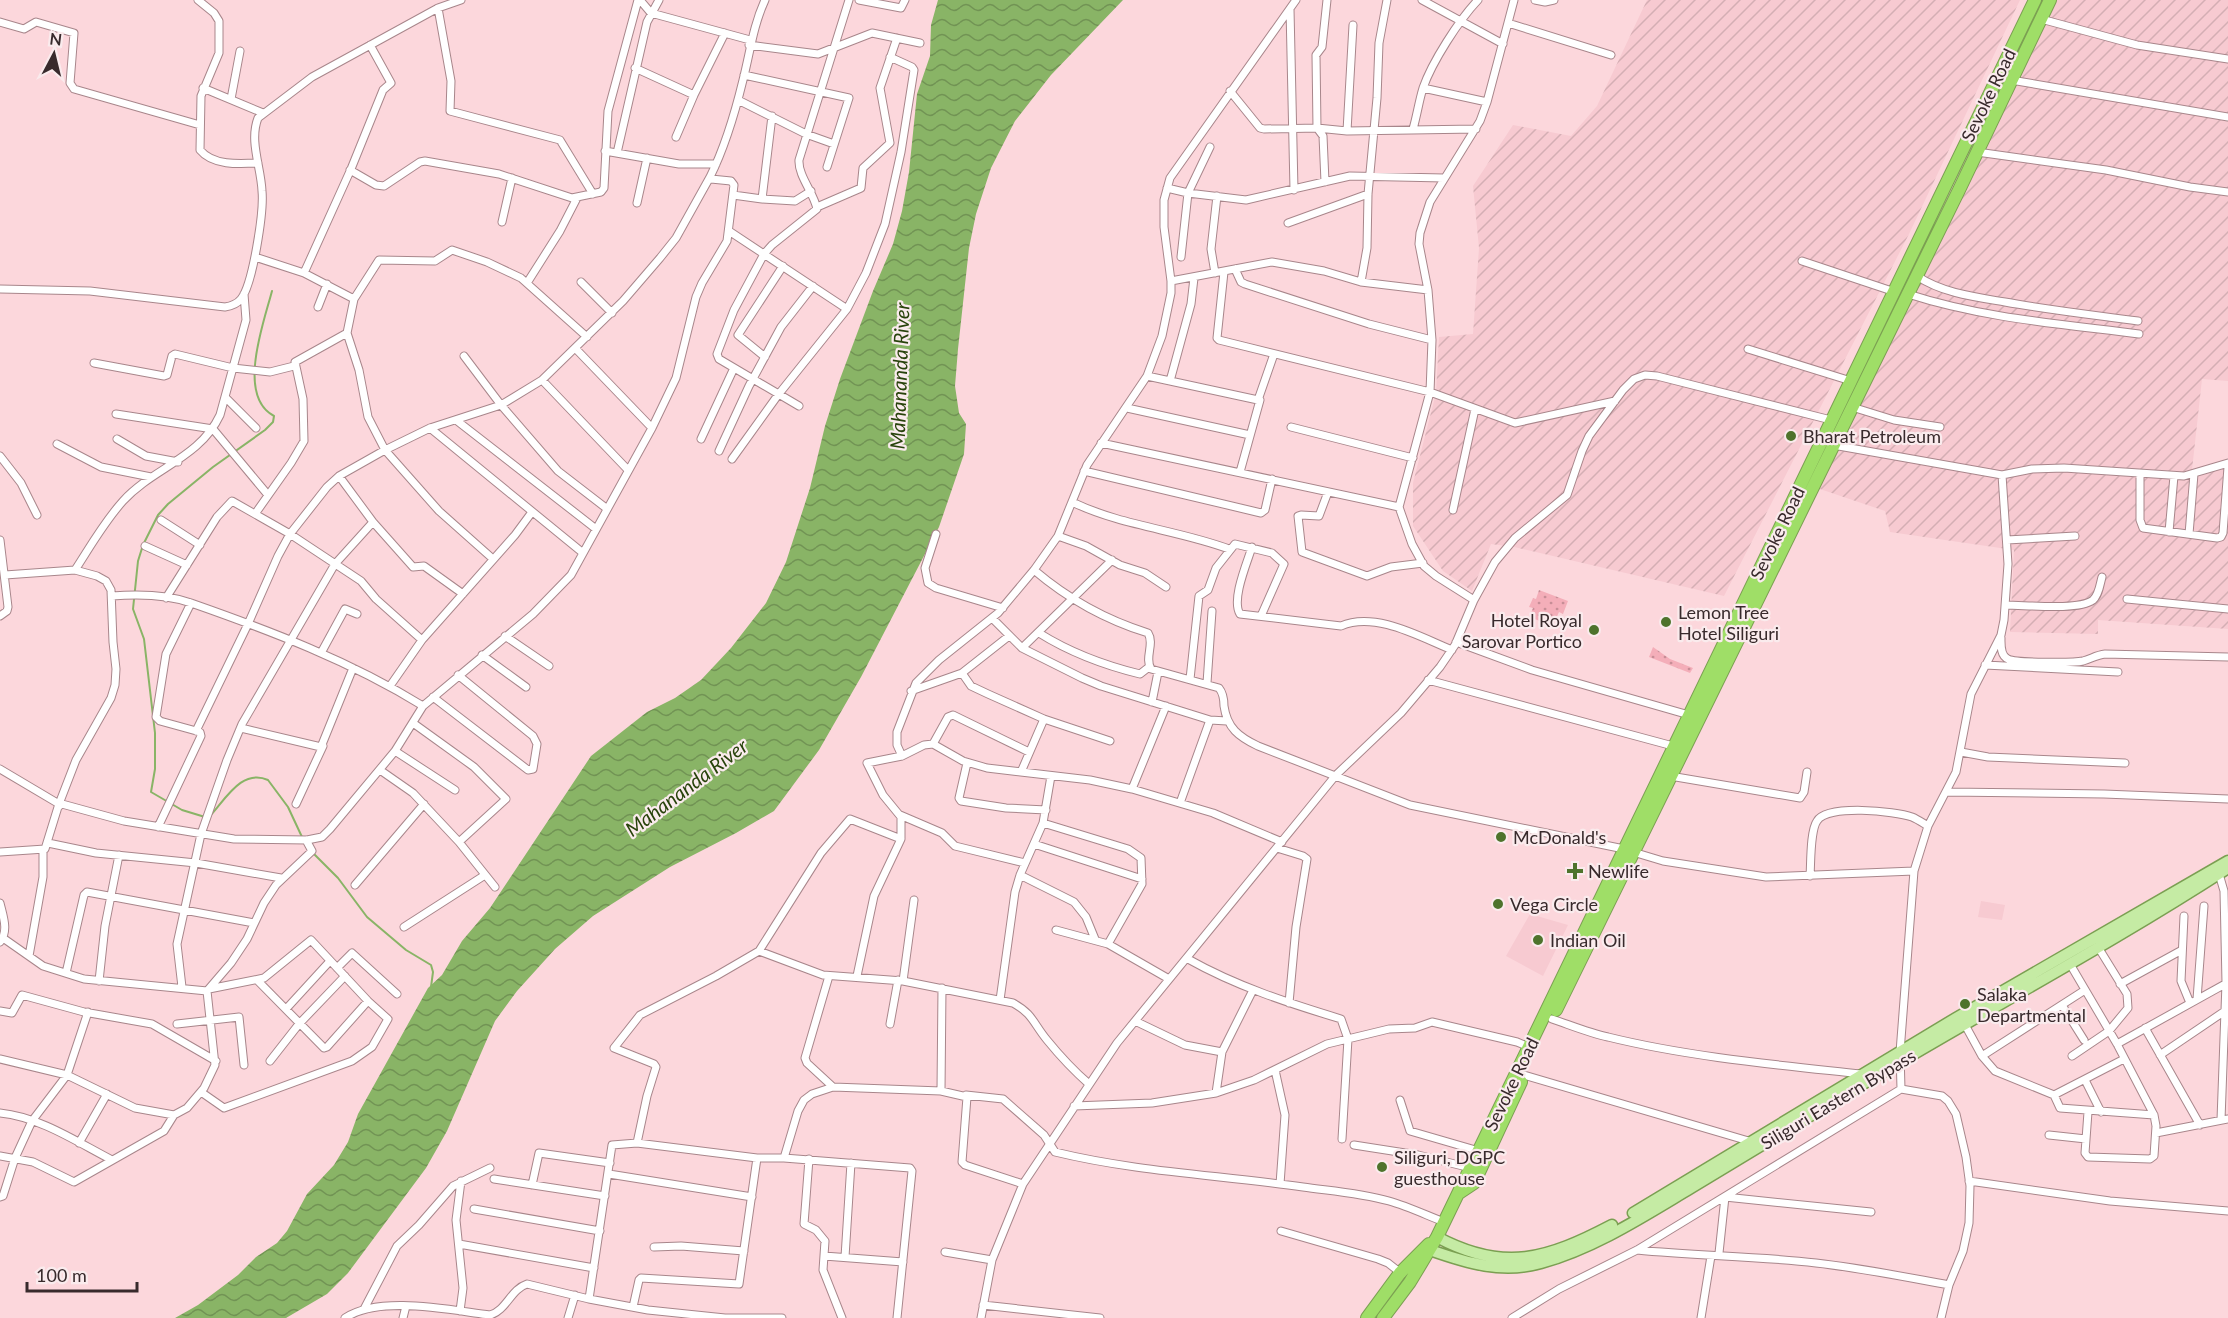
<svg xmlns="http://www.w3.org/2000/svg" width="2228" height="1318" viewBox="0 0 2228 1318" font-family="Lato,sans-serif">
<defs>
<pattern id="industrial-furrows" width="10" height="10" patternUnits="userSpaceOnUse" patternTransform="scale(1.5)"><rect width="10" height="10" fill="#f7cad1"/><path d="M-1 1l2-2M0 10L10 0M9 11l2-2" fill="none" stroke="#d4aeb4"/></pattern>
<pattern id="grass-dots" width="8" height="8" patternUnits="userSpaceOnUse" patternTransform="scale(1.5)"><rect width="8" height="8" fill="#f4aeb9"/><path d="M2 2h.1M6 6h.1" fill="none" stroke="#c78e97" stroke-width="1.8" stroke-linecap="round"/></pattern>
<pattern id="water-waves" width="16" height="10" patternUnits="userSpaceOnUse" patternTransform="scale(1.5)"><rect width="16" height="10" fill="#89b466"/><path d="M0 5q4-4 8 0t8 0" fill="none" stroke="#719354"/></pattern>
</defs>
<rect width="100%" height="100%" fill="#fcd7dc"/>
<path fill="#f7cad1" d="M1981,901L2005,905L2002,920L1978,917Z
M1530,914L1568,925L1543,976L1506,956Z"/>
<path fill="url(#industrial-furrows)" d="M1647,0H2020L1909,234L1724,596L1514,547L1491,544L1472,591L1443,571L1413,526V483L1436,393L1439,337L1473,334L1479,248L1473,186L1513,125L1571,136L1597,106Z
M2047,0H2228V381L2202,379L2191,479L2222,468H2228V629L2098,620V634L2010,632L2014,550L1890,532L1885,511L1817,488L1855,409L1990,109Z"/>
<path fill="url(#grass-dots)" d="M1539,590L1568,601L1563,614L1559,612L1554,623L1550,621L1548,624L1529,617L1533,608L1529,607L1533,598L1536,599Z
M1653,647L1670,659L1693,668L1690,673L1649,657Z"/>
<path fill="url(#water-waves)" d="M938,0H1123L1051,75L1015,121L991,168L976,214L969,248L958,349L955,386L959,413L966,424L964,454L939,527L861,677L819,750L774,811L736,833L670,867L593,916L555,949L517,991L495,1021L447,1131L426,1168L348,1273L327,1294L286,1318H175L198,1305L238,1275L256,1257L277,1243L287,1231L307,1194L334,1165L348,1142L358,1114L428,988L442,975L462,941L490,908L591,756L647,712L675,698L701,680L731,648L766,603L786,562L810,488L825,426L840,379L873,291L893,244L902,211L909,172L917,94L930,56L931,25Z"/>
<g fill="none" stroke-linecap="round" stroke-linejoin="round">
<path stroke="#89b466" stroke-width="2" d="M210,816C225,800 242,768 268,780L288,807L302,837
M205,817L182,810L151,792L155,769V733L144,639L133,609L138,561L143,545L158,515L168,504L213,467L265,430L273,422L274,416C236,396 264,322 272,291
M312,852L338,878L367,917L406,950L431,965L433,972L431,987"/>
<g stroke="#a8868b" stroke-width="9">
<path id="street" d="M198,0L214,13L219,21V53L201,96L200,150C213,166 240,164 258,163
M640,0L651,13L750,40
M859,0L901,8L905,0
M1422,0L1503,44
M1535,0L1545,2L1554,0
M438,8L451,81L450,111L560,140L593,194
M1290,9L1294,190
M2041,19L2137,45L2228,59
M0,22L24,29L36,22L74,33L70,83L74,89L200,125
M1508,23L1611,55
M749,45L818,54L872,33L920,43
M635,68L694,95
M744,75L849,98L827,167
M2011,80L2228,117
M203,88L263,113
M1423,88L1487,102
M1230,91L1260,128L1264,129L1317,128L1347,131L1476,129
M231,99L240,51
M738,100L806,134L834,144
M772,116L762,199L795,201L811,191
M1413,129C1417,115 1419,101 1423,88C1432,62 1459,20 1478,0
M1347,131L1353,25
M676,137L694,95L725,33
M605,151L679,164H716
M1977,152L2106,170L2190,187L2228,192
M617,153L647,22L659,0
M350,170L376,185L384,186L420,162L425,161L499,174L572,198L601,192L604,188L608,111L638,0
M1325,182L1323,136L1317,128L1316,55L1322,47L1327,0
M1167,188L1188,193L1246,200L1350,176L1444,178
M733,195L762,199
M637,203L647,158
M817,207L861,188L863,168L890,143L880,88L897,38
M502,222L512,178
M1288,223L1368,194
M729,231L847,309
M255,257L304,273L354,299L347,333L359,370L368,417L385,450L439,511L493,559
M1181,257L1188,193L1210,147
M1802,261L1895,292
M1235,269L1241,282L1245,284L1369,324L1432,340
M1224,272L1217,338L1219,340L1430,392L1515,423L1615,401
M304,273L351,169L383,90L391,83L370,45
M1215,273L1211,249L1217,196
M1917,276C1942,293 1975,297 2005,302C2049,310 2094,315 2138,321
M1171,281L1272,262L1324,271L1361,282L1428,290
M581,282L612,313
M1361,282L1367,248L1368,194L1377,98L1379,43L1387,0
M527,283L560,231L577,198
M0,289L90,291L225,307C232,306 237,304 241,299C253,284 264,211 262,191C261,167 249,141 258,118L312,77L438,8L461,0
M1908,294C1982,318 2061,324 2139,334
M354,299L379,260L435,261L452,250L487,262L521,278L587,337
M318,307L327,284
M575,348L652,428
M1748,349L1851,381
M464,356L501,405L558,471L606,508
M765,357L738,335L783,266
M94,363L164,376L167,375L172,356L175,354L233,368L270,372L294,366
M1147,376L1258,400L1274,354
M542,380L628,470
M1170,381L1191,304L1194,278
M225,397L256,428
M799,406L719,359L717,354L734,310L764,254L772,245L817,209C814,193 798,176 799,160L849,0
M1852,407L1894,420L1940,427
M1127,408L1250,435
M116,414L213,429L268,495
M456,420L596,529
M1291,427L1413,458
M430,428L583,553
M117,439L146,456L178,462
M701,439L734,368
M1101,443L1399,507
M57,444L101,467L151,477
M1833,445L2002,475L2032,469L2064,468L2184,476L2228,463
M719,451L749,386L781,327L813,286
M0,456L21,483L37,515
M732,459L778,395L847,309L866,273L885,224L901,152L914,70L912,67L890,57
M1084,471L1261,513L1265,510L1272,479
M1240,472L1260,400
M2140,474V520L2143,528L2217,538L2221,537L2223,533L2228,467
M339,476L373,522L413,567L424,566L463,594
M1328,492L1319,516L1301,515L1298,516L1302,552L1367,576L1391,567L1423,563
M1072,502C1122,526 1178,530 1229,549
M1453,510L1475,409
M255,514L291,463L304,441L303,399L295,362L347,333
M161,520L200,545
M2169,532L2174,476
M936,534L925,568L928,583L936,588L1003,608
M2189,534L2194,474
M1058,536L1086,546L1120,565L1145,573L1166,587
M0,540L8,607L7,611L0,616
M2007,540L2075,536
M145,546L187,565
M1252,547C1247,563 1231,600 1240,614L1341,626C1375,611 1420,637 1452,650
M75,570C90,547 104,522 123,501C153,468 200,458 220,415L246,320L244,294
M1034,570C1068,599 1106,620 1148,633C1155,644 1144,658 1151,669L1219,688C1223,693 1224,699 1224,706C1227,728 1239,737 1258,746L1410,805L1624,849
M112,596C138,594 166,594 191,603C271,631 350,661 423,706
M166,598L217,517L232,501L290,534L361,581L376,599L422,640
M2127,599L2228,609
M1474,600L1436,576L1424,566L1412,544L1399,507L1430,392L1432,340L1428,290L1419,244L1420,233L1430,202L1480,121L1487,102L1514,0
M2006,605C2026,605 2078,611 2093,600C2099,595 2100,584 2102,577
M992,618L1022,648L1082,678L1101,686L1210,720L1180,803
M1039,633C1071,653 1103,665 1140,674L1149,667
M505,636L549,666
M2001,638C2001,644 2000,656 2008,659C2015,663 2074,663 2083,661C2091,659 2096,655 2105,654L2228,657
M1456,642L1532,670L1689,715
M1022,648L1112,560
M321,653L345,609L357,614
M482,655L526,687
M1985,665L2118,672
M962,673L971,686L988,694L1044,719L1110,741
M1190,679L1199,596L1208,590L1216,568L1235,544L1272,553L1284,564L1261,616
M1428,680L1673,746
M1207,683L1212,611
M390,686L422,640L515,535L532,512
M911,691L962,673L1009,636
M433,697L528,770L533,769L537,744L533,736L458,675
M1152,702L1158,672
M1210,720L1227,721
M413,723L474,767L506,799L459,842
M241,728L321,747L353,668
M196,731L248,624L278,556L290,534L327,487L339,476L385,450L430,428L501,405L542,380L623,301L660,258L676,238L710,177
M933,744L948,717L953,715L1029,752
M395,751L455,790
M1961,752L1988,757L2125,763
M967,763L959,798L961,801L1006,808L1046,810
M0,769L59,804L76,760L111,698L115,685L116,669L113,642L111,590L106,581L97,576L75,570L5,575
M380,770L413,793L459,842L495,887
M1021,772L1044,719
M1670,776L1800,798L1804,792L1807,772
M1132,789L1166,706
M1947,792L2104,794L2228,799
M296,804L323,746
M900,815L942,833L955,846L1025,863
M1043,823L1128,849L1141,858L1142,884L1108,944
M158,827L201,736L200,732L160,721L156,717L166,654L191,603
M1282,842L1213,813L1132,789L1090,780L987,768L963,761L933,744L924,745L902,756L897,745V732L916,683L939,660L998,613L1034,570L1058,536L1087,465L1147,376L1162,336L1171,293V281L1164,227V200L1170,178L1296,0
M48,843L96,853L196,863L281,878
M1034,844L1142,879
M1277,848L1303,856L1307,859L1296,927L1289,1003
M0,852L45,849L58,807L62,804L124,821L234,839L307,840L322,837L330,829L395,751L423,706L533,614L571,575L652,428L676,378L696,297L702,283L727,241L734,185L731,181L711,179L710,177C725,147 735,113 743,80C750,53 753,26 765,0
M1633,852L1663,861L1766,877L1914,871
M2219,874L2224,891L2226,983L2221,1120
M1020,875L1074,902L1086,917L1095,939
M1810,876C1811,863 1810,831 1817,821C1827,804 1895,811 1912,817C1917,819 1923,823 1928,826
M355,885L424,804
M0,903C3,916 9,931 0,942
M2184,916L2181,981L2190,1003
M404,927L485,875
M1056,930L1108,944L1169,979
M3,938L43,966L84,979L207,991L231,963L247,939L264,903L276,885L312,851L306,840
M759,951L823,975L903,981L1013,1003C1033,1014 1033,1023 1047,1040C1060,1056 1073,1070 1089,1084
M29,956L43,877V850
M1188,959C1236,986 1288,1003 1341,1019L1348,1039L1342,1139
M2070,964L2117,1044L2154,1115L2156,1126L2154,1156L2150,1159L2088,1157L2085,1153L2088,1112
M337,968L352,953L397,994
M66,973L84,895L87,892L254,923
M829,976L805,1058L807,1063L833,1087
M857,976L874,896L901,839V817L883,795L867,763L902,756
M257,980L324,1048L327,1047L368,1001
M99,981L105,926L119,855
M903,981L914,900
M2120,984L2182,950
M182,987L177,944L201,834L227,760L242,724L335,564L373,522
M2197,999L2204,906
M1000,1000L1015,892L1020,875L1043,823L1051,776
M2062,1005L2084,1040
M286,1009L330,961
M0,1011L12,1013L22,995L84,1012L152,1024L216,1061
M1552,1019C1570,1025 1589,1033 1608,1037C1689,1057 1779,1065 1861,1074
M1135,1021L1185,1045L1222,1052
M1964,1023L1982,1056L1995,1071L2054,1095L2060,1108L2154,1115
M177,1024L239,1017L244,1065
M890,1024L898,980
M2145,1028L2200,1125
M2117,1044L2227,983
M2160,1055L2225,1011
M1982,1056L2085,990
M2072,1056L2109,1031L2128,1008L2127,994L2098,947
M0,1059L67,1075L135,1108L174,1115L187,1108L204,1088L215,1065L207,991
M270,1061L299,1024L345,976
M1275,1070L1285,1115L1280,1184
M1524,1075L1752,1142
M2085,1080L2101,1112
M1901,1089L1942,1096L1948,1101L1956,1114L1966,1157L1970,1186L1969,1223L1963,1251L1949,1285L1941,1318
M941,1091L942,988
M201,1092L224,1108L352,1061L372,1047L388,1019L368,1001L311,940L264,978L209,989
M1216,1093L1222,1052L1253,990
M966,1095L1003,1099L1044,1135L1055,1152C1137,1172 1220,1175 1303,1187C1332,1191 1361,1193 1389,1201C1407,1206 1426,1215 1444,1222
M2054,1095L2124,1059
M1400,1100L1410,1131L1479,1151
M1074,1106L1152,1103L1216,1093L1254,1080L1327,1044L1389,1029L1415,1028L1432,1022L1517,1042L1529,1047
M0,1113C40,1117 77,1142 112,1160
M2156,1133L2228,1119
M2049,1135L2086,1139
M79,1143L107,1094
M637,1143L647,1096L656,1067L654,1064L614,1048L640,1015L716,976L759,951L821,853L850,819L901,839
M1354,1145L1418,1155L1471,1168
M0,1156L33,1162L74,1182L164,1131L174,1115
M784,1158L798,1111L804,1100L812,1094L833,1087L941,1091L967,1097L962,1162L965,1165L1023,1184
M809,1159L804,1224L816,1230L825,1241L823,1270L842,1318
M609,1174L752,1197
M494,1179L605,1196
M1969,1181L2110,1201L2228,1211
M532,1185L539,1153L610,1163
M0,1197L3,1196L15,1158L32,1121L67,1075L88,1012
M474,1209L600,1231
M1281,1231L1378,1259L1388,1263L1402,1274
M459,1244L594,1268
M654,1247L681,1246L744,1251
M1637,1250C1696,1256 1757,1256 1816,1263C1861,1268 1905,1277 1949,1285
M945,1252L992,1260
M1719,1253L1725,1197L1871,1212
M824,1256L903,1262
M845,1257L851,1163
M589,1299L612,1145L637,1143L757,1158H784L910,1168L912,1171L897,1318
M983,1305L1100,1318
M633,1307L639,1280L641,1278L739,1284L757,1158
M364,1309L397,1246L419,1225L453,1186L490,1168
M460,1311L463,1288L456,1220L461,1181
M345,1318C380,1295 449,1310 490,1315C506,1311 511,1289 527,1284L589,1299L648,1310L725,1318H782
M403,1318L406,1306
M568,1318L575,1295
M981,1318L992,1260L1023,1184L1117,1043L1336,775L1401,713L1440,667L1455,645L1474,600L1495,562L1515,538L1567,495L1582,451L1589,436L1623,390L1634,379L1645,375L1657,376L1831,420
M1512,1318L1559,1289L1637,1250L1901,1089L1900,1052L1914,871L1928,826L1956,772L1971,694L2001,635L2004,620L2008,564L2002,475
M1701,1318L1711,1256"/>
</g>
<g stroke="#7b9f52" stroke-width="13">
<path id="primary" d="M1633,1213L1956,1018L2228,861
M1437,1237C1504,1273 1547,1259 1612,1225
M1430,1250C1467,1263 1502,1274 1541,1263C1595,1248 1644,1216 1691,1188C1742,1157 1793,1126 1843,1096C1971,1018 2103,949 2228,868"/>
</g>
<g stroke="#7b9f52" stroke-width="14">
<path id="highway" d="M1556,1010L1959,190L2050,0
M1459,1193L1474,1183L1521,1082
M1367,1318L1400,1273L1429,1244
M1383,1318L1410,1282L1437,1237L2035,0"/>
</g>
<use href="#street" stroke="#fff" stroke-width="7"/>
<use href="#primary" stroke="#c5eba4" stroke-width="10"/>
<use href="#highway" stroke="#9fde67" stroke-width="12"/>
</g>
<g fill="#4e732c" stroke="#faebed" stroke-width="2">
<circle cx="1791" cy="436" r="6"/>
<circle cx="1666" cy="622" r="6"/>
<circle cx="1594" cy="630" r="6"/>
<circle cx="1501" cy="837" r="6"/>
<path d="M1572 862h6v6h6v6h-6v6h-6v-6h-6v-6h6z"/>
<circle cx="1498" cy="904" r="6"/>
<circle cx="1538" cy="940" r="6"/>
<circle cx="1965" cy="1004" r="6"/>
<circle cx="1382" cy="1167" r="6"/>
</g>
<g text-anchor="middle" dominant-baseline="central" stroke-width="4.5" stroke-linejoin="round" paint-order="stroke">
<g font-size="18" fill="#382a2c" stroke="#faebed">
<text transform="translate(1988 95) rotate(-64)">Sevoke Road</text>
<text transform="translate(1777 533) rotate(-64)">Sevoke Road</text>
<text transform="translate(1511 1084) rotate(-64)">Sevoke Road</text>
<text transform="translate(1838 1099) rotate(-31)">Siliguri Eastern Bypass</text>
</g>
<g font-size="18" fill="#382a2c" stroke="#faebed" text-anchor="start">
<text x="1803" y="436">Bharat Petroleum</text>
<text x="1678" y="612">Lemon Tree<tspan x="1678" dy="21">Hotel Siliguri</tspan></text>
<text x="1582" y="620" text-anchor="end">Hotel Royal<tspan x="1582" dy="21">Sarovar Portico</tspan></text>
<text x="1513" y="837">McDonald's</text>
<text x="1588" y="871">Newlife</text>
<text x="1510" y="904">Vega Circle</text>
<text x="1550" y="940">Indian Oil</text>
<text x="1977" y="994">Salaka<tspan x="1977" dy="21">Departmental</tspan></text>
<text x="1394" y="1157">Siliguri, DGPC<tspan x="1394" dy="21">guesthouse</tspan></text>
</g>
<g font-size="20" font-style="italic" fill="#28430b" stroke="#faebed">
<text transform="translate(899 376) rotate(-88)">Mahananda River</text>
<text transform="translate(686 787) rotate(-37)">Mahananda River</text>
</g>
</g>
<g transform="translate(54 54) rotate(7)" stroke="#faebed" stroke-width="4.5" paint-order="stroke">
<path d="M0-4.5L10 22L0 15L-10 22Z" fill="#382a2c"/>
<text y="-9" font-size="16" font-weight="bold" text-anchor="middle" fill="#382a2c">N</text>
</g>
<path d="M27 1282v9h110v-9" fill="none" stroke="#382a2c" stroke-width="3"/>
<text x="36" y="1282" font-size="18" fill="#382a2c" stroke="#faebed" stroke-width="4.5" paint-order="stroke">100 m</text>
</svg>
